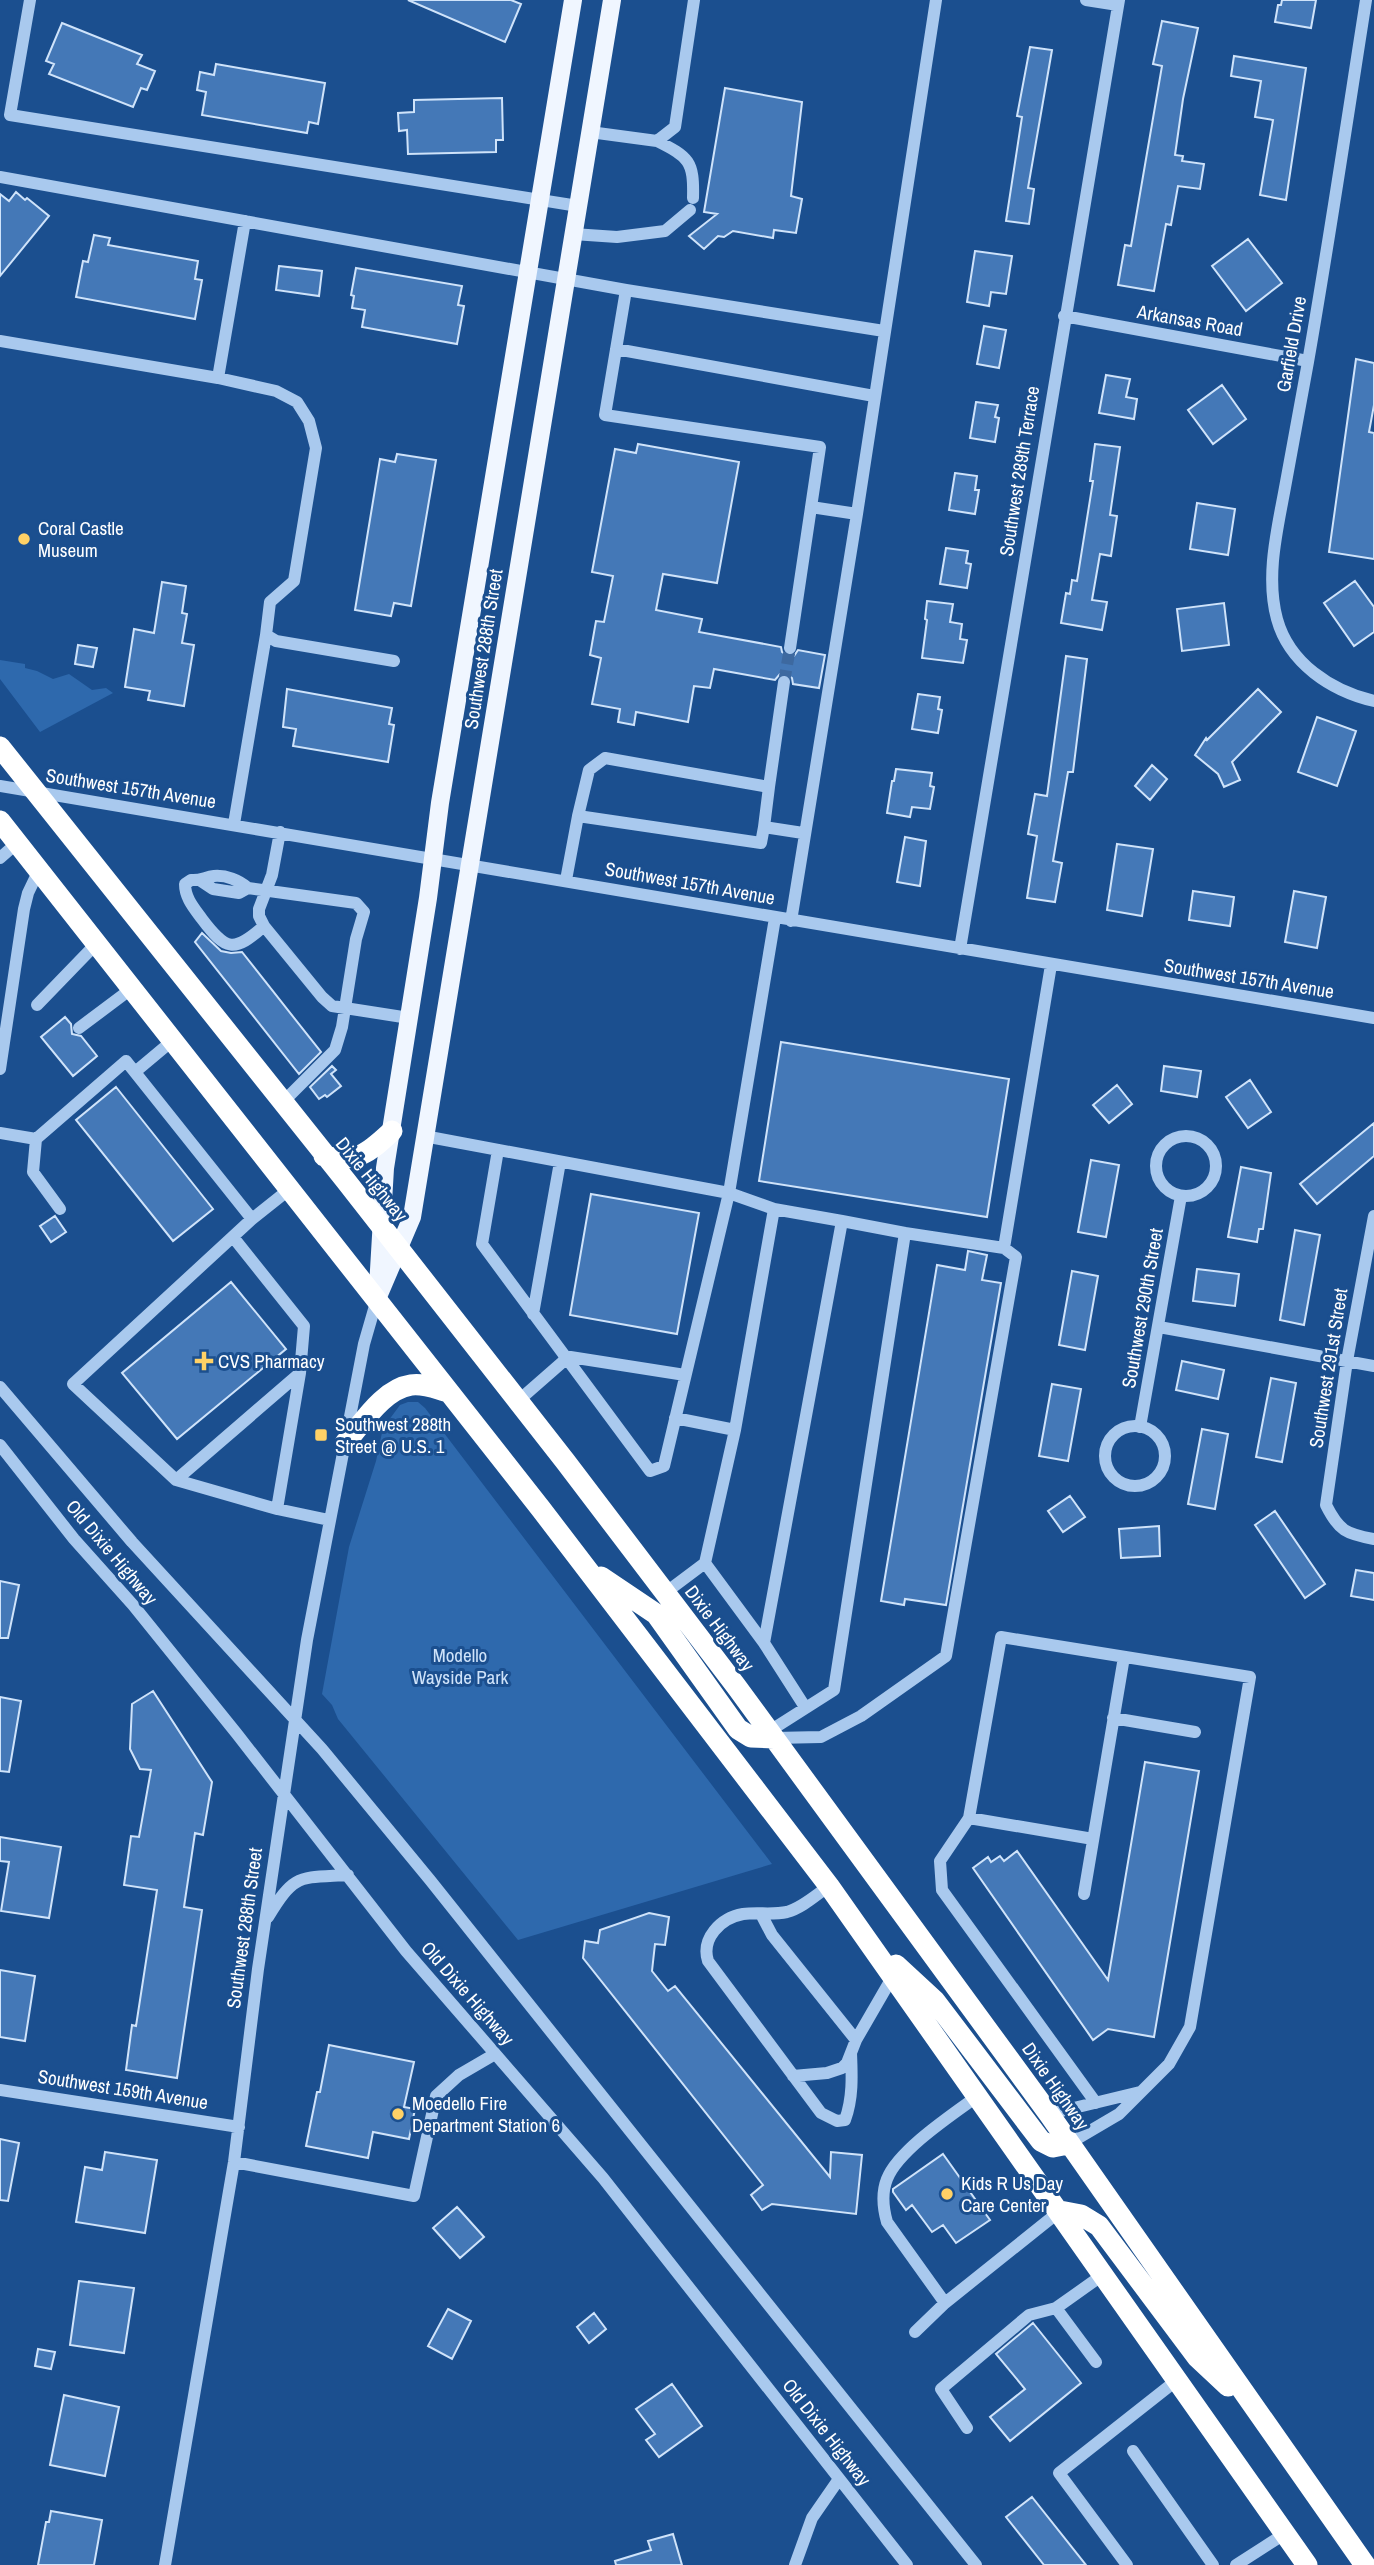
<svg xmlns="http://www.w3.org/2000/svg" width="1374" height="2565" viewBox="0 0 1374 2565" font-family="'Archivo Narrow',sans-serif">
<rect width="100%" height="100%" fill="#1b4f8f"/>
<path fill="#2e69ad" d="M0,660L25,664V668L37,671L53,679L69,674L92,690L106,688L113,693L40,732L0,679Z
M408,1402H418L425,1408L772,1864L518,1940L338,1719L332,1705L322,1694L349,1547L376,1461L383,1428L400,1405Z"/>
<path fill="#4478b7" stroke="#cfe3fa" stroke-width="2" d="M408,0H511L521,4L505,42Z
M1282,0H1316L1311,28L1275,22L1278,5H1281Z
M1162,21L1198,28L1183,99L1175,155L1183,156L1182,161L1204,164L1200,189L1178,186L1171,225L1166,224L1154,291L1118,285L1125,245L1131,246L1162,66L1153,64Z
M62,23L142,55L137,64L155,71L147,90L141,88L133,107L49,74L54,64L46,61Z
M1030,47L1052,50L1028,188L1034,189L1029,224L1006,221L1022,117L1017,116Z
M1234,56L1306,68L1286,200L1260,195L1273,120L1255,117L1261,81L1231,76Z
M216,64L325,83L318,124L309,122L307,133L202,115L206,92L197,90L200,72L214,75Z
M725,88L802,102L791,196L802,199L796,233L774,230L773,238L733,231L724,237L718,236L704,249L689,236L717,214L704,212Z
M502,98L503,140H496V152L408,154L407,130L399,131L398,113L414,112V100Z
M16,192L25,200L27,198L49,216L0,276V194L9,201Z
M94,235L110,238L108,245L198,261L195,279L202,280L195,319L76,297L83,261L88,262Z
M1248,239L1282,283L1246,311L1212,266Z
M975,251L1012,256L1006,294L991,292L989,306L967,302Z
M279,266L322,271L319,296L276,290Z
M356,268L462,286L458,305L464,306L457,344L362,327L365,310L352,308L354,296L351,295Z
M984,326L1006,330L999,368L977,364Z
M1356,359L1374,363V405L1369,432L1374,433V559L1329,552Z
M1106,375L1130,379L1126,397L1137,399L1134,419L1099,413Z
M1222,385L1246,419L1213,444L1188,410Z
M976,402L998,405L995,417L999,418L995,442L970,438Z
M638,444L739,462L717,583L663,574L656,610L702,619L699,632L781,647L782,652L788,656H794L798,650L825,655L819,688L793,684L792,678L786,674H780L775,680L714,669L710,688L694,686L688,722L636,712L634,725L618,722L620,709L592,704L601,658L590,655L596,621L604,622L613,576L592,572L615,449L636,453Z
M1095,444L1120,447L1110,515L1117,516L1111,556L1100,554L1092,600L1107,602L1102,630L1061,623L1066,593L1070,594L1072,580L1077,581L1093,481H1090Z
M397,454L436,460L411,606L394,603L391,616L355,610L380,459L395,462Z
M955,473L977,476L975,490H979L975,514L949,510Z
M1197,503L1235,509L1228,555L1190,549Z
M946,548L968,551L966,563L971,564L967,588L940,584Z
M1355,581L1374,607V632L1354,646L1324,603Z
M162,582L186,586L182,613L187,614L182,643L194,645L184,706L148,700L150,691L125,687L134,629L154,633Z
M927,601L953,604L950,622L962,624L960,639L967,640L963,663L922,658L927,620L925,619Z
M1224,603L1229,645L1182,651L1177,609Z
M78,645L97,648L93,667L75,664Z
M1066,656L1087,659L1073,772H1068L1053,861L1062,863L1055,902L1027,898L1037,836L1028,834L1035,794L1047,796Z
M287,689L392,708L389,724L394,725L388,762L293,746L296,729L283,727Z
M1258,689L1281,712L1232,762L1240,780L1224,787L1218,774L1195,755L1206,738L1207,740Z
M918,694L940,697L938,709L942,710L938,733L912,729Z
M1317,717L1356,731L1337,786L1298,772Z
M1152,765L1167,779L1150,800L1135,786Z
M896,769L932,773L930,786L934,787L930,809L912,807L910,817L887,813L892,781H894Z
M905,837L926,841L920,886L897,882Z
M1117,844L1153,849L1142,916L1107,910Z
M1193,891L1234,897L1230,926L1189,920Z
M1294,891L1326,897L1317,948L1285,942Z
M202,933L221,951L231,953L242,952L321,1052L299,1074L195,942Z
M65,1017L71,1024L72,1034L81,1036L97,1056L73,1076L41,1037Z
M781,1042L1009,1079L987,1217L759,1181Z
M332,1066L336,1070L331,1074L341,1086L327,1097L325,1095L319,1099L310,1087Z
M1164,1066L1201,1071L1197,1097L1161,1091Z
M1250,1080L1271,1112L1248,1128L1226,1097Z
M1117,1085L1132,1104L1109,1123L1093,1105Z
M116,1087L213,1209L173,1241L76,1120Z
M1374,1123V1156L1317,1204L1300,1184Z
M1091,1160L1119,1165L1106,1237L1078,1232Z
M1241,1167L1271,1173L1263,1229H1259L1257,1242L1228,1237Z
M591,1194L699,1213L677,1334L570,1315Z
M55,1216L66,1232L51,1242L40,1226Z
M1295,1230L1320,1235L1304,1325L1280,1320Z
M968,1251L987,1255L982,1280L1001,1283L946,1605L905,1599L904,1605L881,1601L937,1265L965,1270Z
M1197,1269L1239,1274L1235,1306L1193,1301Z
M1072,1271L1098,1276L1085,1350L1059,1345Z
M231,1282L286,1349L177,1439L122,1373Z
M1182,1361L1224,1370L1218,1399L1176,1390Z
M1271,1378L1296,1383L1282,1462L1256,1457Z
M1052,1384L1081,1389L1068,1461L1039,1456Z
M1202,1429L1228,1434L1215,1509L1188,1504Z
M1070,1496L1085,1517L1063,1532L1048,1511Z
M1275,1511L1325,1584L1305,1598L1255,1525Z
M1159,1526L1160,1556L1121,1558L1119,1529Z
M1356,1570L1374,1573V1600L1351,1596Z
M0,1581L19,1585L8,1638H0Z
M153,1691L212,1782L203,1835L195,1833L184,1907L202,1910L177,2078L126,2070L132,2025L136,2026L157,1890L124,1885L131,1836L139,1837L151,1770L140,1769L130,1749L132,1704Z
M0,1697L21,1701L9,1772L0,1771Z
M1145,1762L1199,1771L1154,2037L1108,2029L1093,2040L973,1868L988,1857L991,1862L1000,1856L1004,1861L1017,1851L1108,1980Z
M0,1837L61,1847L49,1918L1,1911L9,1862L0,1861Z
M649,1913L669,1917L665,1945L655,1944L652,1971L668,1991L675,1986L830,2177L831,2152L862,2155L856,2214L772,2204L762,2210L751,2195L763,2185L583,1958L585,1941L598,1943L600,1930Z
M0,1970L35,1976L25,2041L0,2037Z
M329,2045L414,2062L404,2107L415,2109L409,2139L373,2132L368,2158L306,2146L317,2092H320Z
M0,2139L19,2143L8,2201L0,2200Z
M105,2152L157,2160L145,2233L76,2222L85,2167L102,2170Z
M943,2154L990,2220L956,2243L943,2225L932,2232L912,2205L906,2210L893,2192V2189Z
M457,2207L484,2237L460,2258L433,2228Z
M79,2281L134,2288L124,2353L70,2345Z
M448,2309L471,2321L452,2359L428,2346Z
M594,2313L606,2329L589,2343L577,2327Z
M1033,2323L1081,2383L1010,2441L990,2417L1025,2389L996,2354Z
M38,2349L55,2352L51,2369L35,2366Z
M672,2384L702,2426L659,2457L646,2440L655,2434L636,2409Z
M64,2395L119,2407L105,2476L50,2465Z
M1032,2497L1086,2565H1044L1006,2517Z
M51,2511L102,2520L94,2565H38L46,2522H49Z
M673,2534L682,2565H616L615,2561L651,2550L648,2541Z"/>
<g fill="none" stroke-linecap="round" stroke-linejoin="round">
<path stroke="#3d69a0" stroke-width="12" stroke-dasharray="12 6" stroke-linecap="butt" d="M784,682L790,648"/>
<path stroke="#a9c9ee" stroke-width="12" d="M30,0L10,115L578,206
M1086,0L1118,5
M1366,0C1347,121 1329,242 1308,362C1301,402 1293,442 1286,482C1278,527 1265,575 1277,619C1289,663 1331,691 1374,701
M590,132L657,141L675,127L694,0
M657,141C689,157 694,161 693,198
M0,177L626,290L884,331
M573,234L617,237L665,231L690,210
M626,290L605,415L820,447L790,648
M1064,316L1308,361
M0,341L218,378L245,221
M616,349L874,396
M218,378L276,391L297,402L309,421L316,448L294,581L270,602L266,635L276,641L394,661
M811,507L857,514
M0,786C458,861 915,944 1374,1018
M769,787L784,682
M578,816L589,770L605,758L769,787L764,827
M234,824L266,635
M280,832L272,875L259,909V916L264,926L322,997L332,1006L409,1018
M0,858L17,843
M566,880L578,816L761,843L764,827L803,833
M201,881L213,889L239,893L248,888
M791,921L857,514L936,0
M264,926C234,953 226,951 202,919C194,908 185,898 185,884L191,880C200,881 205,877 214,876C226,875 239,880 248,888L356,903L364,912L356,939L342,1027L335,1050L282,1103
M960,949L1119,0
M37,1005L96,944
M79,1028L131,989
M0,1069L24,909L28,893L39,870
M135,1072L172,1041
M0,1133L36,1139
M424,1136L729,1193L774,1209
M1156 1166a30 30 0 1 1 60 0a30 30 0 1 1-60 0Z
M498,1150L482,1244L650,1471L664,1466L729,1193L775,918
M291,1188L252,1219L73,1384L176,1480L277,1509L329,1520
M60,1209L33,1172L36,1139L126,1061L252,1219
M1374,1216L1347,1361L1326,1505C1339,1531 1346,1534 1374,1539
M905,1233L1004,1248L1051,965
M233,1237L304,1326L300,1373L277,1509
M533,1314L560,1162
M1159,1327L1374,1366
M564,1356L685,1375
M0,1387L132,1542L322,1749L430,1880L976,2565
M518,1401L566,1359
M675,1418L735,1430
M1105 1456a30 30 0 1 1 60 0a30 30 0 1 1-60 0Z
M1140,1427L1181,1196
M0,1445L74,1539L133,1605L237,1734L406,1951L603,2178L907,2565
M176,1480L300,1373
M665,1593L705,1563
M764,1643L805,1707
M1113,1718L1195,1732
M768,1732L834,1690L905,1233L842,1221L764,1643L705,1563L735,1430L774,1209L842,1221
M774,1738L821,1737L861,1716L946,1656L1016,1257L1004,1248
M969,1818L940,1861L942,1890L1096,2103
M829,1886C816,1895 802,1908 787,1912C772,1915 757,1912 743,1914C720,1918 701,1939 708,1961L821,2113L837,2121L845,2120C853,2098 852,2076 851,2053
M1084,1894L1124,1657
M761,1914L772,1935L856,2040
M268,1917C295,1873 298,1878 348,1875
M793,2076L827,2073L842,2068L847,2063L856,2040L893,1976
M0,2090L239,2127
M1049,2114L1140,2092
M1068,2144L1119,2114L1169,2064L1190,2027L1250,1677L1001,1637L969,1818L1093,1839
M234,2162L414,2196L436,2096L459,2075L495,2054
M945,2303L887,2222C883,2208 881,2194 887,2179C898,2150 953,2114 979,2095
M1056,2308L1096,2362
M915,2332L945,2303L1060,2211
M967,2428L941,2389L1029,2315L1056,2308L1104,2274
M1133,2451L1213,2565
M165,2565L234,2162L258,1969L307,1640L364,1344L377,1299
M795,2565L812,2518L839,2479
M1127,2565L1059,2473L1177,2380
M1236,2565L1286,2533"/>
<path stroke="#f0f6ff" stroke-width="18" d="M378,1287L385,1168L428,898L440,803L573,0
M377,1299L412,1217L612,0"/>
<path stroke="#fff" stroke-width="21" d="M0,747L346,1181L565,1461L736,1686L1049,2114L1365,2565
M0,821L541,1509L829,1886L1307,2565
M324,1156C359,1163 368,1153 392,1131
M345,1443C362,1424 383,1389 411,1385C424,1383 437,1389 449,1392
M601,1577L656,1614L738,1729L751,1737L774,1738
M896,1965L935,2001L1041,2141L1053,2147L1068,2144
M1060,2211L1081,2215L1099,2226L1197,2357L1228,2386"/>
</g>
<g fill="#ffd166" stroke="#1b4f8f" stroke-width="2.5">
<circle cx="24" cy="539" r="7"/>
<path d="M200.5 1350.5h7v7h7v7h-7v7h-7v-7h-7v-7h7z"/>
<rect x="314" y="1428" width="14" height="14" rx="3.5"/>
<circle cx="398" cy="2114" r="7"/>
<circle cx="947" cy="2194" r="7"/>
</g>
<g text-anchor="middle" dominant-baseline="central" stroke-width="6" stroke-linejoin="round" paint-order="stroke">
<g font-size="19" fill="#fff" stroke="#1b4f8f">
<text transform="translate(1190 320) rotate(10)">Arkansas Road</text>
<text transform="translate(1291 344) rotate(-80)">Garfield Drive</text>
<text transform="translate(1019 471) rotate(-81)">Southwest 289th Terrace</text>
<text transform="translate(483 649) rotate(-81)">Southwest 288th Street</text>
<text transform="translate(131 788) rotate(9)">Southwest 157th Avenue</text>
<text transform="translate(690 883) rotate(10)">Southwest 157th Avenue</text>
<text transform="translate(1249 978) rotate(9)">Southwest 157th Avenue</text>
<text transform="translate(372 1179) rotate(51)">Dixie Highway</text>
<text transform="translate(1142 1308) rotate(-80)">Southwest 290th Street</text>
<text transform="translate(1328 1368) rotate(-81)">Southwest 291st Street</text>
<text transform="translate(112 1552) rotate(50)">Old Dixie Highway</text>
<text transform="translate(720 1628) rotate(53)">Dixie Highway</text>
<text transform="translate(244 1928) rotate(-82)">Southwest 288th Street</text>
<text transform="translate(468 1993) rotate(49)">Old Dixie Highway</text>
<text transform="translate(1056 2086) rotate(55)">Dixie Highway</text>
<text transform="translate(123 2089) rotate(9)">Southwest 159th Avenue</text>
<text transform="translate(827 2432) rotate(52)">Old Dixie Highway</text>
</g>
<g font-size="19" fill="#fff" stroke="#1b4f8f" text-anchor="start">
<text x="38" y="528">Coral Castle<tspan x="38" dy="22">Museum</tspan></text>
<text x="218" y="1361">CVS Pharmacy</text>
<text x="335" y="1424">Southwest 288th<tspan x="335" dy="22">Street @ U.S. 1</tspan></text>
<text x="412" y="2103">Moedello Fire<tspan x="412" dy="22">Department Station 6</tspan></text>
<text x="961" y="2183">Kids R Us Day<tspan x="961" dy="22">Care Center</tspan></text>
</g>
<g font-size="19" fill="#cfe3fa" stroke="#1b4f8f">
<text x="460" y="1655">Modello<tspan x="460" dy="22">Wayside Park</tspan></text>
</g>
</g>
</svg>
